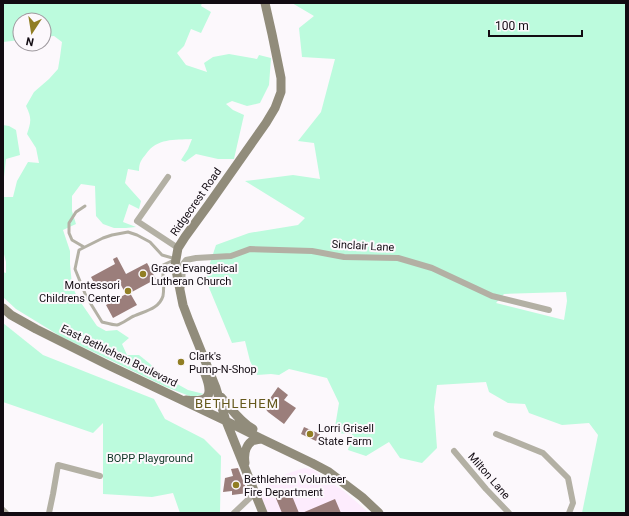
<svg xmlns="http://www.w3.org/2000/svg" width="629" height="516" viewBox="0 0 629 516" font-family="Roboto,sans-serif">
<rect width="100%" height="100%" fill="#fcf8fc"/>
<path fill="#fdecfd" d="M304,468L312,469L345,492L369,513H267L259,494L269,485L286,474Z"/>
<path fill="#bcfbdd" fill-rule="evenodd" d="M3,3H202L201,6L211,12L201,33L191,29L184,46L177,53L186,65L207,72L204,63L213,57L229,54L257,59L259,55L271,58L269,85L260,103L247,106L232,101L226,104L233,110L244,115L234,159H218L196,154L185,162L181,160L188,149L192,139C174,140 157,138 146,154C141,160 139,163 139,171L128,169L125,183L132,191L141,201L139,209L129,204L123,222L136,227L126,228H114L103,224L96,216L95,186L81,184L72,196V211L76,224L63,230L70,251V264L72,285L77,297L97,326L106,331L117,330L129,338L122,344L127,355H139L149,363L163,376L188,390L204,394L192,397L166,387L60,336L16,309L3,297V272L6,273V262L3,250V197H13L17,181L28,162L39,163L36,148L27,134C31,122 32,118 26,106L34,92L49,79L58,69L60,57L62,42L54,36L44,37V20H20V40L3,42Z
M292,3H626V513H582L598,435L589,423L562,425L529,413L525,404L508,403L489,392L486,382L437,385L434,407L437,448L422,463L400,458L389,442L366,456L348,450L352,434L334,433L339,403L327,378L289,369L279,375L271,374L257,375L250,361L245,341L232,343L205,278L216,245L249,233L298,225L305,218L245,181L293,175L320,179L314,143L298,141L321,112L335,59L302,57L299,28L314,16ZM566,292L567,301L564,320L496,303L504,294Z
M3,125L9,126L16,130L20,155L6,159L3,186Z
M3,323L43,355L154,399L165,419L204,439L221,456L220,513H180L173,493L152,497L103,494V423L93,433L3,402Z"/>
<path fill="#9b7e7b" d="M117,257L126,274L147,263L156,279L130,293L137,305L113,318L106,305L126,294L118,280L98,290L91,277L115,264L113,259Z
M278,387L288,395L284,400L296,408L284,424L268,412L264,407Z
M304,427L320,434L316,441L301,434Z
M238,468L248,493L232,495V491L223,492L225,478L233,476L231,469Z
M290,491L299,513H282L275,496Z
M335,499L341,513H302Z"/>
<g fill="none" stroke-linecap="round" stroke-linejoin="round">
<path stroke="#b3b0a4" stroke-width="3" d="M128,232L137,235L150,242L162,255L176,259L163,265C162,276 165,285 163,296C159,309 145,311 134,316C129,318 122,324 117,325C113,325 106,323 102,322L86,296L75,269L79,250L103,238L112,235Z
M84,247L72,240L69,233V223L76,212L85,206"/>
<path stroke="#b3b0a4" stroke-width="6" d="M168,177L137,221L178,248
M182,286L183,264L186,260L196,258L231,256L250,249L312,251L344,257L398,258L432,268L492,296L549,310
M496,434L543,453L568,478L573,503L569,513
M454,451L486,489L509,513
M3,510L6,513
M49,513L53,494L58,465L100,476
M234,513L255,493"/>
<path stroke="#918c7b" stroke-width="9" d="M3,308L11,315L36,329L108,365L226,421L262,439L312,463L329,472L362,497L379,513
M221,397C231,408 239,421 253,429
M186,400C195,401 210,402 209,390C209,385 207,379 205,374
M245,463C244,456 245,446 252,441C255,440 259,439 262,439
M263,513L226,421L216,388L189,321L183,305L175,265L178,248L185,237L209,204L266,123L275,108L281,92V78L272,34L265,3"/>
</g>
<g fill="#917e24" stroke="#fcf8fc" stroke-width="1.5">
<circle cx="143" cy="274" r="4"/>
<circle cx="128" cy="291" r="4"/>
<circle cx="181" cy="362" r="4"/>
<circle cx="310" cy="434" r="4"/>
<circle cx="236" cy="485" r="4"/>
</g>
<g text-anchor="middle" dominant-baseline="central" stroke-width="4" stroke-linejoin="round" paint-order="stroke">
<g font-size="11" fill="#120b12" stroke="#fcf8fc">
<text transform="translate(196 202) rotate(-55)">Ridgecrest Road</text>
<text transform="translate(363 246) rotate(3)">Sinclair Lane</text>
<text transform="translate(119 356) rotate(26)">East Bethlehem Boulevard</text>
<text transform="translate(489 476) rotate(49)">Milton Lane</text>
</g>
<g font-size="11" fill="#120b12" stroke="#fcf8fc" text-anchor="start">
<text x="151" y="268">Grace Evangelical<tspan x="151" dy="13">Lutheran Church</tspan></text>
<text x="120" y="285" text-anchor="end">Montessori<tspan x="120" dy="13">Childrens Center</tspan></text>
<text x="189" y="356">Clark's<tspan x="189" dy="13">Pump-N-Shop</tspan></text>
<text x="318" y="428">Lorri Grisell<tspan x="318" dy="13">State Farm</tspan></text>
<text x="244" y="479">Bethlehem Volunteer<tspan x="244" dy="13">Fire Department</tspan></text>
</g>
<g font-size="11" fill="#103526" stroke="#fcf8fc">
<text x="150" y="458">BOPP Playground</text>
</g>
<g font-size="13" letter-spacing="1" fill="#65581c" stroke="#fcf8fc">
<text x="237" y="403">BETHLEHEM</text>
</g>
</g>
<rect width="629" height="516" fill="none" stroke="#120b12" stroke-width="8"/>
<g transform="translate(32 32) rotate(192)"><circle r="19" fill="#fcf8fc" stroke="#9e999e"/>
<path d="M0-3L7 15L0 10L-7 15Z" fill="#917e24"/>
<text y="-6" font-size="11" font-weight="bold" text-anchor="middle" fill="#120b12">N</text>
</g>
<path d="M489 30v6h93v-6" fill="none" stroke="#120b12" stroke-width="2"/>
<text x="495" y="30" font-size="12" fill="#120b12" stroke="#fcf8fc" stroke-width="3" paint-order="stroke">100 m</text>
</svg>
